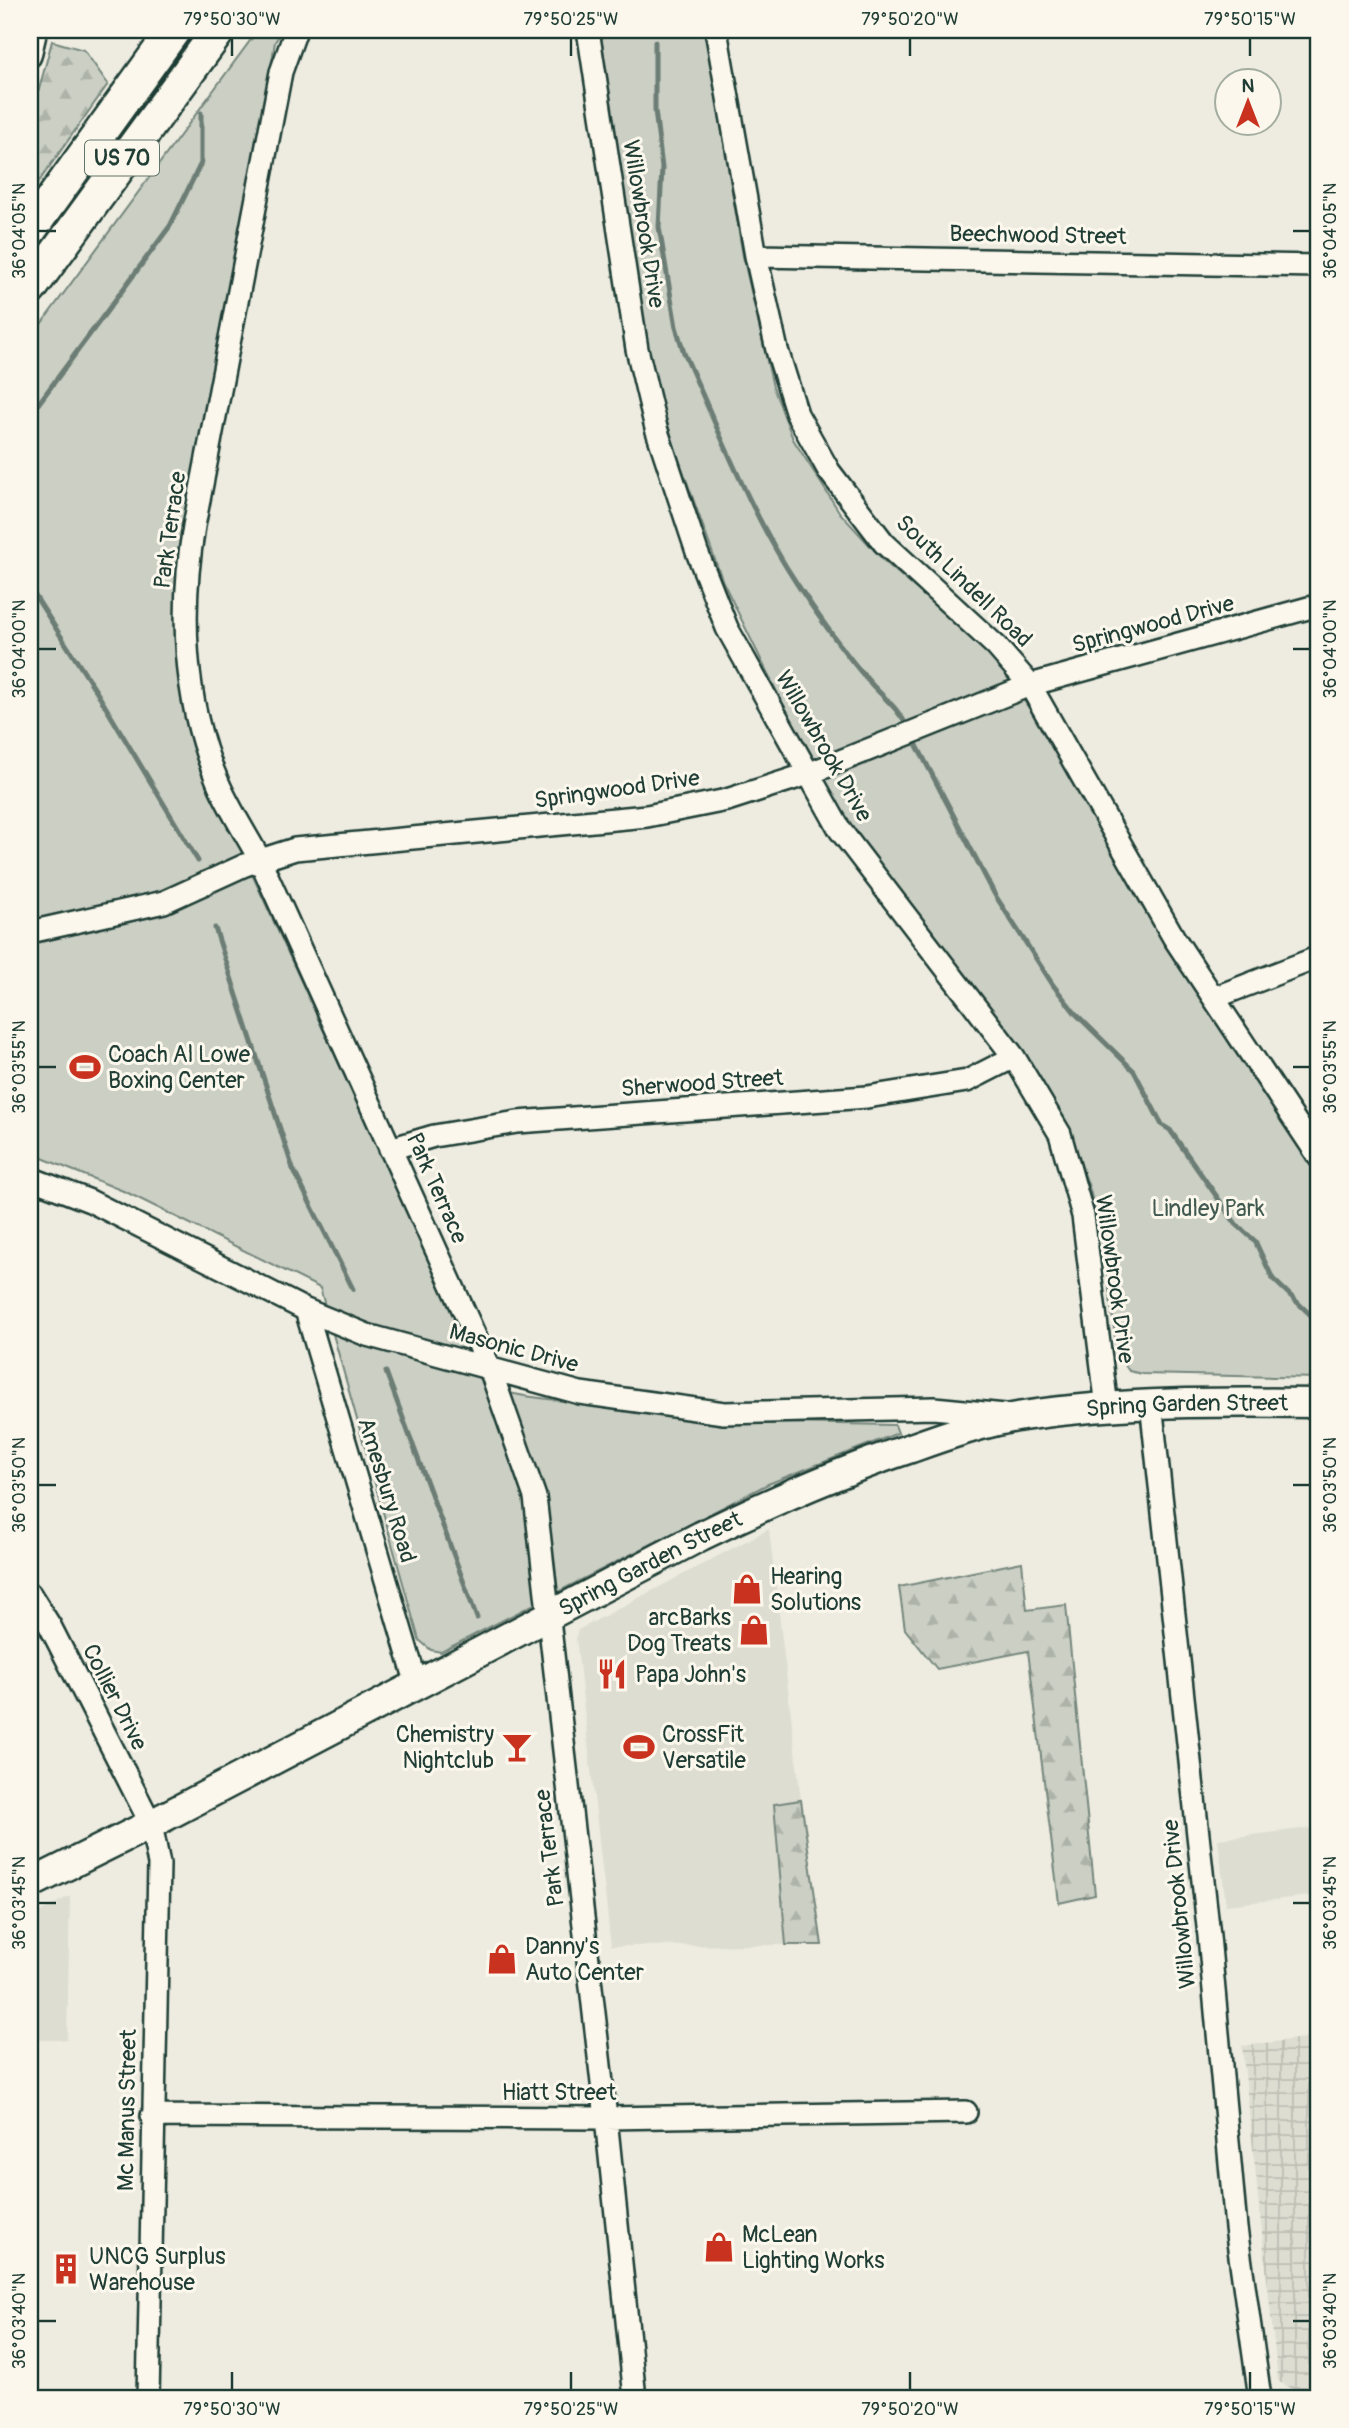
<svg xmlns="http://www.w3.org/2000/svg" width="1349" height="2428" viewBox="0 0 1349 2428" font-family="Pangolin,sans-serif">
<defs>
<pattern id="industrial-grid" width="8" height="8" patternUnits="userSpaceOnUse" patternTransform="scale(1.75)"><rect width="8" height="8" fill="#ddddd2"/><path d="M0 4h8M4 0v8" fill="none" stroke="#bdbfb5"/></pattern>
<pattern id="forest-firs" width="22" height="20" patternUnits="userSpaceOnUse" patternTransform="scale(1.75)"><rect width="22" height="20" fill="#cbcfc4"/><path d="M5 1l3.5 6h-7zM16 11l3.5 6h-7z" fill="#aeb3a9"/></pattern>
</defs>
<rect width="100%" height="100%" fill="#eeece1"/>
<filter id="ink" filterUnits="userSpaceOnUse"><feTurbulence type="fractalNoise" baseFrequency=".0143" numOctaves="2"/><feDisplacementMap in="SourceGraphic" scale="14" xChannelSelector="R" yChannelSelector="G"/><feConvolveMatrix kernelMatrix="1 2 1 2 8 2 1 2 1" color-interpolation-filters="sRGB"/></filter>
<g filter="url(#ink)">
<path fill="#ddddd2" d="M769,1529L801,1800L774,1804L786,1945L611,1946L576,1637L578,1630Z
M1319,1827V1895L1226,1905L1218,1839Z
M70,1896L67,2040H30V1917Z"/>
<path fill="url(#industrial-grid)" d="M1319,2036V2386L1291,2389L1278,2381L1242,2046Z"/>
<path fill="url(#forest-firs)" stroke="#75867c" stroke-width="2" d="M52,41L84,50L108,84L30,194V123Z
M1022,1562L1027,1610L1066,1605L1095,1895L1059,1903L1028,1651L937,1669L905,1629L899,1587Z
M801,1800L822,1945H786L774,1804Z"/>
<path fill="#cbcfc4" stroke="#75867c" stroke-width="2" d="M258,30H282L275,42L243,239L185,516L176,594L212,787L488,1389L525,1396L725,1422L895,1425L898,1433L768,1484L441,1652L431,1650L419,1640L320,1288L128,1193L30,1153V339Z
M600,30H705L743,256L773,387L793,439L840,513L884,561L985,648L1002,668L1041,726L1181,965L1319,1173V1378L1142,1374L1129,1371L1117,1353L1104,1249L1090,1190L1068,1128L1031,1063L891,884L833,796L800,739L723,582L678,457L651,369Z"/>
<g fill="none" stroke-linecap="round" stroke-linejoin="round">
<path stroke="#6c7d74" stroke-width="5" d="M655,42V110L662,168L659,227L676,327L684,353C719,430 750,513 797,584C819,617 841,649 867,679C882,697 897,706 908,728
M30,415L170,226L201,163V113
M30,588L96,691L198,861
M912,736L995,895L1053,985L1076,1014L1134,1071L1162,1125L1170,1130L1236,1224L1255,1241L1273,1279L1319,1323
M215,928L293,1169L353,1289
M386,1372L477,1618"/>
<g stroke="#1f3d34" stroke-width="26">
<path id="minor" d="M296,30L281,72L194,526C180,609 183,701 217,780C228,807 246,834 260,860L490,1369L535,1497L606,2118L635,2398
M588,30L637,349L656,428L697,552L727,628L840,830L1014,1057L1060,1134L1083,1216L1107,1407
M716,30L756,256L777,350L797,414L829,471L884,543L996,646L1030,685L1174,938L1319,1157
M30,56L36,30
M756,256L1319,266
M30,932L164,902L245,865L295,849L647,816L727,800L808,774L1030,685L1319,605
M1216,997L1319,957
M390,1149L434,1136L517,1122L867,1097L967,1081L1014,1057
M30,1178L90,1201L306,1310L367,1335L580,1393L724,1413L934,1408L1005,1415
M306,1310L417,1685
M1151,1403L1209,1936L1236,2228L1260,2398
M30,1594L50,1626L151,1824L159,1864L148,2398
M152,2116L606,2118L966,2112"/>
</g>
<g stroke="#1f3d34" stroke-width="33">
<g id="major">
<path id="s1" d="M30,1884L151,1824L701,1536C770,1502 838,1472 911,1448C947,1435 985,1422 1023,1416C1122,1401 1220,1402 1319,1403"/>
</g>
</g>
<g stroke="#1f3d34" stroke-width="37">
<path id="highway" d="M30,230L174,30
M30,289L219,30"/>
</g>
<use href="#minor" stroke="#fbf7ec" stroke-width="21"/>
<use href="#major" stroke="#fbf7ec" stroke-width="28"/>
<use href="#highway" stroke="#fbf7ec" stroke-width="32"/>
</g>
</g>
<path fill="none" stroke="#1f3d34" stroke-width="2.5" d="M232,38V56M571,38V56M910,38V56M1250,38V56M38,231H56M1293,231H1310M38,649H56M1293,649H1310M38,1067H56M1293,1067H1310M38,1485H56M1293,1485H1310M38,1903H56M1293,1903H1310M38,2321H56M1293,2321H1310M232,2372V2390M571,2372V2390M910,2372V2390M1250,2372V2390"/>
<defs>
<g id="stadium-bare" transform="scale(2.415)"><path d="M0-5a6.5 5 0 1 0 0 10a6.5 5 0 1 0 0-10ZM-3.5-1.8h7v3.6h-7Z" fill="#c8321e" stroke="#fbf7ec" stroke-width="2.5" paint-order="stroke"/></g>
<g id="shop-bare" transform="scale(2.415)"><path d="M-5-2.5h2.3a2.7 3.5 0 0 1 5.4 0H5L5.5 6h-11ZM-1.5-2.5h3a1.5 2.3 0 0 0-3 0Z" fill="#c8321e" stroke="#fbf7ec" stroke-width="2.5" paint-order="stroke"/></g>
<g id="restaurant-bare" transform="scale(2.415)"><path d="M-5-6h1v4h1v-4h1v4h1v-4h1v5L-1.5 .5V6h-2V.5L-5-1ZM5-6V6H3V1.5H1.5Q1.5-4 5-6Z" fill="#c8321e" stroke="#fbf7ec" stroke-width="2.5" paint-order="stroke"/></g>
<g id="bar-bare" transform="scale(2.415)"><path d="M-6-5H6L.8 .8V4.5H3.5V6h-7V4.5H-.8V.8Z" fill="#c8321e" stroke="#fbf7ec" stroke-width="2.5" paint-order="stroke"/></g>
<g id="building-bare" transform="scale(2.415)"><path d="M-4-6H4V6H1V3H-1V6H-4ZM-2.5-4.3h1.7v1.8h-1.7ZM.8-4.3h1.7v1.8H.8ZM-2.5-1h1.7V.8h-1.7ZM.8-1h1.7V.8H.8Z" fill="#c8321e" stroke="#fbf7ec" stroke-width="2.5" paint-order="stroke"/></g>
</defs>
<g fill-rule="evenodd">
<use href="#stadium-bare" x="85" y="1067"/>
<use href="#shop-bare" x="747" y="1589"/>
<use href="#shop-bare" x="754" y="1630"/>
<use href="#restaurant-bare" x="612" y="1674"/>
<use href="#bar-bare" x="517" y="1747"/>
<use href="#stadium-bare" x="639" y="1747"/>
<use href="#shop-bare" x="502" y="1959"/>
<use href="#shop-bare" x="719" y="2247"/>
<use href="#building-bare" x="66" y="2269"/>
</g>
<g text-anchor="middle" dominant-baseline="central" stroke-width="6" stroke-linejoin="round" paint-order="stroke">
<rect fill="#fbf7ec" stroke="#61756b" stroke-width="2" x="85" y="140.5" width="74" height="35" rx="5"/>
<g font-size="21" font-weight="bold" fill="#1f3d34">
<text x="122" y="158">US 70</text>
</g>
<g font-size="23" fill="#1f3d34" stroke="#fbf7ec">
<text transform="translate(644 224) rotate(81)">Willowbrook Drive</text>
<text transform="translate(1038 235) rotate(1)">Beechwood Street</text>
<text transform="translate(170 530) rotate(-82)">Park Terrace</text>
<text transform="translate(964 581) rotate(44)">South Lindell Road</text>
<text transform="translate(1153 624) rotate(-15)">Springwood Drive</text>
<text transform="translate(824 746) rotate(60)">Willowbrook Drive</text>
<text transform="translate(617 789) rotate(-8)">Springwood Drive</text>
<text transform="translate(702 1083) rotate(-4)">Sherwood Street</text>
<text transform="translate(437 1188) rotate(66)">Park Terrace</text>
<text transform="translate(1115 1279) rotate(82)">Willowbrook Drive</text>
<text transform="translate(514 1348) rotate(15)">Masonic Drive</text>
<text stroke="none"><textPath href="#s1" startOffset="1265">Spring Garden Street</textPath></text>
<text transform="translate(387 1490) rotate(73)">Amesbury Road</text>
<text stroke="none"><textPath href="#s1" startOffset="698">Spring Garden Street</textPath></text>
<text transform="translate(115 1697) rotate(63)">Collier Drive</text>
<text transform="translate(549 1848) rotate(-97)">Park Terrace</text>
<text transform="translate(1179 1904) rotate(-96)">Willowbrook Drive</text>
<text x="559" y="2092">Hiatt Street</text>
<text transform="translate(127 2110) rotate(-89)">Mc Manus Street</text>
</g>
<g font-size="23" fill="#1f3d34" stroke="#fbf7ec" text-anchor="start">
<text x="108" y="1054">Coach Al Lowe<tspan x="108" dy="26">Boxing Center</tspan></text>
<text x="770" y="1576">Hearing<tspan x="770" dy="26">Solutions</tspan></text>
<text x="731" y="1617" text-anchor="end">arcBarks<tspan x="731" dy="26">Dog Treats</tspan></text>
<text x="635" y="1674">Papa John's</text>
<text x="494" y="1734" text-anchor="end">Chemistry<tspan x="494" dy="26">Nightclub</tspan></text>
<text x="662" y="1734">CrossFit<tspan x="662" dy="26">Versatile</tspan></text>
<text x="525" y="1946">Danny's<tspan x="525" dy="26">Auto Center</tspan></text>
<text x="742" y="2234">McLean<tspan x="742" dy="26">Lighting Works</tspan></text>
<text x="89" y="2256">UNCG Surplus<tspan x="89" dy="26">Warehouse</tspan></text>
</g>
<g font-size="23" fill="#415a51" stroke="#fbf7ec">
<text x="1208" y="1208">Lindley Park</text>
</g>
</g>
<rect width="1349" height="2428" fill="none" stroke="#fbf7ec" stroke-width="77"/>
<g transform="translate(1248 102)"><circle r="33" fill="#fbf7ec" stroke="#a3ada2" stroke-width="2"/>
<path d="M0-5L12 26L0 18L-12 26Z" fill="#c8321e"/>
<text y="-10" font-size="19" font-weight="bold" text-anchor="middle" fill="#1f3d34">N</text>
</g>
<rect x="38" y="38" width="1272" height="2352" fill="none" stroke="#1f3d34" stroke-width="2.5"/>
<g font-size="18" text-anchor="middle" fill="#1f3d34">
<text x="232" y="25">79°50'30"W</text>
<text x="571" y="25">79°50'25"W</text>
<text x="910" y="25">79°50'20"W</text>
<text x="1250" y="25">79°50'15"W</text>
<text transform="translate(19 231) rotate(-90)" y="6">36°04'05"N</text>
<text transform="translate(1330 231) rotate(-90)" y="6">36°04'05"N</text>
<text transform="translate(19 649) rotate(-90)" y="6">36°04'00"N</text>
<text transform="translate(1330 649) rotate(-90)" y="6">36°04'00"N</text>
<text transform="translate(19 1067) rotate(-90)" y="6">36°03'55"N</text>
<text transform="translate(1330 1067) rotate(-90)" y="6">36°03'55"N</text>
<text transform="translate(19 1485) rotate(-90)" y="6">36°03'50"N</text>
<text transform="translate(1330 1485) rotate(-90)" y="6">36°03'50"N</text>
<text transform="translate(19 1903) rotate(-90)" y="6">36°03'45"N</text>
<text transform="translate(1330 1903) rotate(-90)" y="6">36°03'45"N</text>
<text transform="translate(19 2321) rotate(-90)" y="6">36°03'40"N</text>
<text transform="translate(1330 2321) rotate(-90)" y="6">36°03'40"N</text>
<text x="232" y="2415">79°50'30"W</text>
<text x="571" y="2415">79°50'25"W</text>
<text x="910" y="2415">79°50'20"W</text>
<text x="1250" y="2415">79°50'15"W</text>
</g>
</svg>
